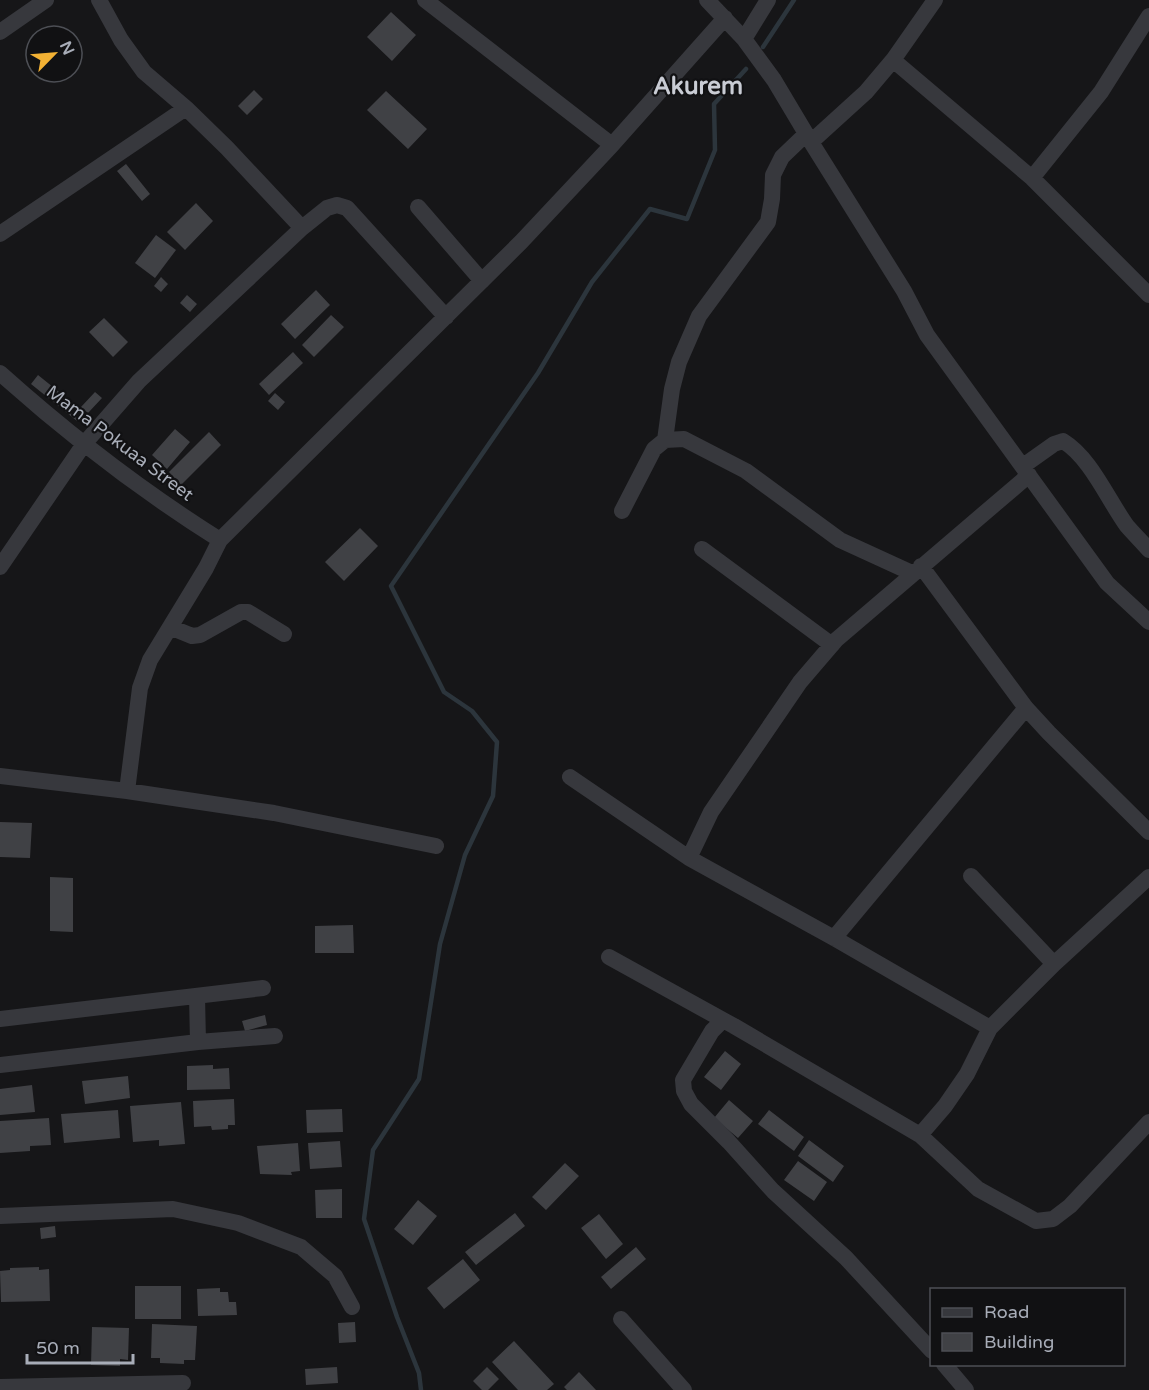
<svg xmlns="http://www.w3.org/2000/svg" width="1149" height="1390" viewBox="0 0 1149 1390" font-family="'Varela Round',sans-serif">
<rect width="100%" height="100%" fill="#161618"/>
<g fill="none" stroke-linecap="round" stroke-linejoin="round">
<path stroke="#2c353c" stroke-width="4.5" d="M763,47L794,0
M421,1390L419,1373L397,1317L364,1219L373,1150L419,1079L440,944L465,855L493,796L497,742L472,711L444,692L391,586L538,373L592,282L650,209L687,219L715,150L714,104L746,69"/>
</g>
<path fill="#404145" d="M391,12L416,35L392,61L367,37Z
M254,90L263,99L247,115L238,106Z
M386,91L427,129L408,149L367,110Z
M126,164L150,194L142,201L117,171Z
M196,203L213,221L185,250L167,232Z
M156,235L176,250L155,278L135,263Z
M161,277L168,284L161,292L154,286Z
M316,290L330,305L295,339L281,324Z
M187,295L197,304L190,312L180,303Z
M331,315L344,327L314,357L302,345Z
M104,318L128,342L113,357L89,332Z
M293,352L303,363L269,395L259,384Z
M38,375L84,412L77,421L31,384Z
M95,392L102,398L88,413L81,407Z
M275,393L285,402L278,410L268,401Z
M175,429L190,442L167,469L152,455Z
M209,432L221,445L181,485L169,472Z
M360,528L378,546L344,581L325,562Z
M0,822L32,823L30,858L0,857Z
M50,877L73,878V932L50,931Z
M353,925L354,953H315V926Z
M265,1015L267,1025L245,1031L242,1021Z
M725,1051L741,1064L721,1090L704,1077Z
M213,1065V1069L229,1068L230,1089L187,1090V1066Z
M128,1076L130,1098L85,1104L82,1081Z
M32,1085L35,1112L0,1115V1089Z
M234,1099L235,1125H228V1129L212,1130L211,1126L194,1127L193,1101Z
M729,1100L753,1121L738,1138L714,1118Z
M181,1102L185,1144L159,1146V1140L133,1142L130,1106Z
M342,1109L343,1132L307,1133L306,1110Z
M118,1110L120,1138L64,1143L61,1114Z
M769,1110L804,1137L794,1151L758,1124Z
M49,1118L51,1145L30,1146V1151L0,1153V1121Z
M809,1140L844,1166L833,1182L798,1156Z
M340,1141L342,1167L310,1169L308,1143Z
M298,1143L300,1171L291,1172L292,1175L260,1174L257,1146Z
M798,1161L827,1182L814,1201L784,1180Z
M565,1163L579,1176L546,1210L532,1197Z
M342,1189V1218H316L315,1190Z
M418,1200L437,1216L413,1245L394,1229Z
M515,1213L525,1226L476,1265L465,1252Z
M599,1214L623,1244L606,1259L581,1228Z
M55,1226L56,1237L41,1239L40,1228Z
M636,1247L646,1259L611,1289L601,1277Z
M463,1259L480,1280L444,1309L427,1288Z
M39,1267V1270L49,1269L50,1301L1,1302L0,1271L10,1270V1268Z
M135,1286H181V1319H135Z
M220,1288V1292H228L229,1302H236L237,1315L198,1316L197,1289Z
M355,1322L356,1342L339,1343L338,1323Z
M152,1324L197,1326L195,1360H184V1364L160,1363V1358H151Z
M92,1327L129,1328L128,1360L120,1359V1366L91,1365Z
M514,1341L554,1384L547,1390H518L492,1362Z
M337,1367L338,1383L306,1385L305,1369Z
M487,1367L499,1379L488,1390H482L473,1381Z
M579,1372L596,1390H567L564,1387Z"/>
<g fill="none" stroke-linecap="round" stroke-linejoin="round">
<path stroke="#37383d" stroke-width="16" d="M99,0L121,40L144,72L186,108L227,148L302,228
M425,0L612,145
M707,0L744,39L774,80L811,142L904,291L927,335L1107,583L1149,622
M0,32L46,0
M744,39L768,0
M893,60L1032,178L1149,295
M811,142L866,92L893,60L935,0
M1032,178L1101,92L1149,16
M418,207L482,281
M0,234L186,108
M0,373C68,434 142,491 220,540
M665,440L672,389L679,362L699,316L768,222L772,199L773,175L782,157L806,134
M1023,466L1054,444L1063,441C1091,458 1108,500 1127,526C1134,534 1142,542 1149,550
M622,511L654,449L665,440L684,439L746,471L840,540L912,573
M702,549L832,645
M921,566L1026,708L1049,733L1149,832
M0,567L84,444L139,381L302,228L327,208L337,205L347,208L446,317
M170,627L192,636L200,635L241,612H248L284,634
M0,776L127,791L274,813L436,846
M570,777L689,858L834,938L990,1028
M127,791L140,688L150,660L206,568L220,540L521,242L612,145L725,18
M689,858L711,812L800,682L836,640L1029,475
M971,876L1054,964
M834,938L1026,708
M609,957L723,1020
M197,996L198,1042
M0,1019L263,988
M0,1065L198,1042L275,1036
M920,1135L945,1106L967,1074L990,1028L1054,964L1149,877
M0,1216L173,1209L238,1223L301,1247L335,1276L352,1307
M621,1319L684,1390
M932,1351L846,1258L773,1191L729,1142L691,1104L684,1091L683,1080L712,1031L723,1020L734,1026L920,1135L978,1189L1036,1221L1053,1219L1070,1206L1149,1122
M944,1364L966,1390
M0,1387L183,1383"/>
</g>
<g text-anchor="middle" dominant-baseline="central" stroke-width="4.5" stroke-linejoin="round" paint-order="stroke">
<g font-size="18" fill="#a8adb8" stroke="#111113">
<text transform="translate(120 443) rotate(37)">Mama Pokuaa Street</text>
</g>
<g font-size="24" font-weight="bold" fill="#c9ccd4" stroke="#111113">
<text x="698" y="86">Akurem</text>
</g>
</g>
<rect x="930" y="1288" width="195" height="78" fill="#111113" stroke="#4d4f55" stroke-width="1.5"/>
<rect x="942" y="1308" width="30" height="9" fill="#37383d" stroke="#4d4f55" stroke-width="1.5"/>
<text x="984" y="1318" font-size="18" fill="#a8adb8">Road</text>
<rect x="942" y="1333" width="30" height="18" fill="#404145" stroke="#4d4f55" stroke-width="1.5"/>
<text x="984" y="1348" font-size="18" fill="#a8adb8">Building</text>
<g transform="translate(54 54) rotate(65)"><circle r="28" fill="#111113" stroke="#4d4f55" stroke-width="1.5"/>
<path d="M0-4.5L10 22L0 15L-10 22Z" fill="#f2b134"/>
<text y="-9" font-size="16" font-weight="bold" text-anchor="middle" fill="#a8adb8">N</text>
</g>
<path d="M27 1354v9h106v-9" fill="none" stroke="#a8adb8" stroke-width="3"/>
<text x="36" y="1354" font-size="18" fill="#a8adb8" stroke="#111113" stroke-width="4.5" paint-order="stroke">50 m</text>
</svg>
